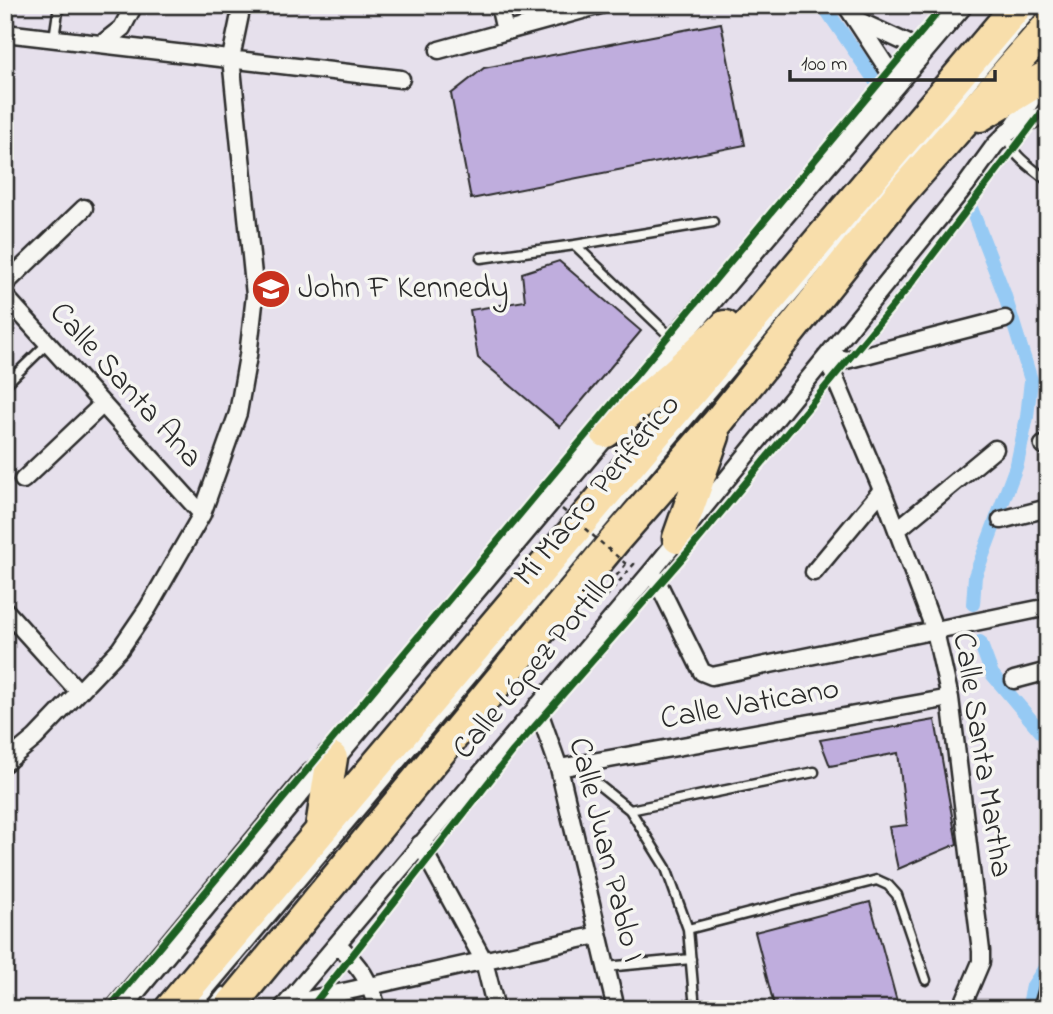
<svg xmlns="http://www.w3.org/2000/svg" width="1053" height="1014" viewBox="0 0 1053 1014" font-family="'Indie Flower',sans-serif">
<rect width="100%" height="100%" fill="#e6e0ec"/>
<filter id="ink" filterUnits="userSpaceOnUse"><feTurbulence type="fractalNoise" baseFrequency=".0143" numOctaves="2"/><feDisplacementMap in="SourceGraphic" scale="14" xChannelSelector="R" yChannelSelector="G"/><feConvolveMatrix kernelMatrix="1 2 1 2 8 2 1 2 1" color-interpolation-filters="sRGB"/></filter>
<g filter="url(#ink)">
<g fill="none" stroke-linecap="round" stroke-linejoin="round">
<path stroke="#96caf4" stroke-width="14" d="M823,5L876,82
M971,208L1004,293L1031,380L1027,417L1017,464L975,576L973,604
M980,642L992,674L1048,740
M1028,1009L1033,986L1048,963"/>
</g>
<path fill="#bfaddd" stroke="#2b2b2b" stroke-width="2" d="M721,23L745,145L471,199L451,94L484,68Z
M559,261L641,331L560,427L478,358L470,310L525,301L522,273Z
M935,720L957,844L898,869L889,827L907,825L898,753L830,766L820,740Z
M870,902L899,1009H775L755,932Z"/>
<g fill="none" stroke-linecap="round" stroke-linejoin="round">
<g stroke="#2b2b2b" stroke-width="13">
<path id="lane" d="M54,38L59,5
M1008,135C1008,154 1034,169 1048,181
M575,245L713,222
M481,258L575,245L673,339
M5,385L48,343
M578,765L590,778L630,810L666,868L688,929L695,1009
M630,810L814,772
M688,929L877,880L888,885L897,895L926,980
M606,967L691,959
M194,1009L1038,5
M209,1009L223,992"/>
</g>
<g stroke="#2b2b2b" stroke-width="21">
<path id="street" d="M499,5L505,31
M846,5L895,80
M859,21L922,50
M5,33L401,79
M103,43L122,28L134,5
M439,50L601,5
M1012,128L1039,89
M5,284L84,208
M5,296L202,514
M829,355L846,360L1005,319
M826,357L882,490L935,631L950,698L981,951V962L961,1009
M1043,445L1048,444
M23,480L103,404
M1001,520L1048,508
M897,530L995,449
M652,571L702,672L712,676L1048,607
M814,572L882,490
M5,610L79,692
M1014,680L1048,671
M537,706L559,768L616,1009
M5,763L35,738L120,649L148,608L202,514L238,413L248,356L255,295L231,58L242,5
M559,768L950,698
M420,844L484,961L496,1009
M338,944C360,968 369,977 377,1009
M285,1005L598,935
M282,1009L652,571L966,185L995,145L1008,132L1048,112
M1042,1009L1048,989"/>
</g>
<g stroke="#2b2b2b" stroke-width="28">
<path id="secondary" d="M118,1009L310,777L332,758L606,432L675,341L960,5"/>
</g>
<g stroke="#2b2b2b" stroke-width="35">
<path id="highway" d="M980,116L1043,78
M606,432L673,375L725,326
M678,538L714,436
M321,827L332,758
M170,1009L1018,5
M228,1009L616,539L718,422L899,195L1048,26"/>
</g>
<path stroke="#2b2b2b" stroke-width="2.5" stroke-dasharray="5 5" stroke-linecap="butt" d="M626,564L603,592L607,596L634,564L637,566"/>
<use href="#lane" stroke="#f6f6f2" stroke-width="8"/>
<use href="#street" stroke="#f6f6f2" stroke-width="16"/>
<use href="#secondary" stroke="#f6f6f2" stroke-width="23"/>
<use href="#highway" stroke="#f8deab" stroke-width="30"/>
<path stroke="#2b2b2b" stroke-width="2.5" stroke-dasharray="5 5" stroke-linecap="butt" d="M562,509L626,564"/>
<g stroke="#f6f6f2" stroke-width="11">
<path id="cycleway" d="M108,1009L944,5
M310,1009L513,751L693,546L906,290L1048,104"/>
</g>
<use href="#cycleway" stroke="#1b5e20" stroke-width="7"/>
</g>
</g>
<defs>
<g id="school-disc" transform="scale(2.0125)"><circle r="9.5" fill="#c8321e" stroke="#f6f6f2"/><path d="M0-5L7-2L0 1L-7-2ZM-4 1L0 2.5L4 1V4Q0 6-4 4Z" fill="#fff"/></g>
</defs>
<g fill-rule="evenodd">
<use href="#school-disc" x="271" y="289"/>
</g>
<g text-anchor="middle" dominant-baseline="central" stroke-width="7" stroke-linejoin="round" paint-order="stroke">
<g font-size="32" fill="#2b2b2b" stroke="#f6f6f2" text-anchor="start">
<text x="298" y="289">John F Kennedy</text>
</g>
<g font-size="32" fill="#2b2b2b" stroke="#f6f6f2">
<text transform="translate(125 386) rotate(48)">Calle Santa Ana</text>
<text transform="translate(598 491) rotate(-50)">Mi Macro Periférico</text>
<text transform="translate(536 665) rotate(-50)">Calle López Portillo</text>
<text transform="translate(750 705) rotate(-10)">Calle Vaticano</text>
<text transform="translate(981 755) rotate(81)">Calle Santa Martha</text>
<text transform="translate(605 850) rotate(76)">Calle Juan Pablo I</text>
</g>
</g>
<rect width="1053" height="1014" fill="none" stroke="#f6f6f2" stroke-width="28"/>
<rect x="14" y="14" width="1025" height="986" fill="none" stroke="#2b2b2b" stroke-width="2.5" filter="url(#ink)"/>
<path d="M790 70v10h205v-10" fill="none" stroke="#2b2b2b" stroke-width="3.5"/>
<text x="801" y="70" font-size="21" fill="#2b2b2b" stroke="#f6f6f2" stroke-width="5" paint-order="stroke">100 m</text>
</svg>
